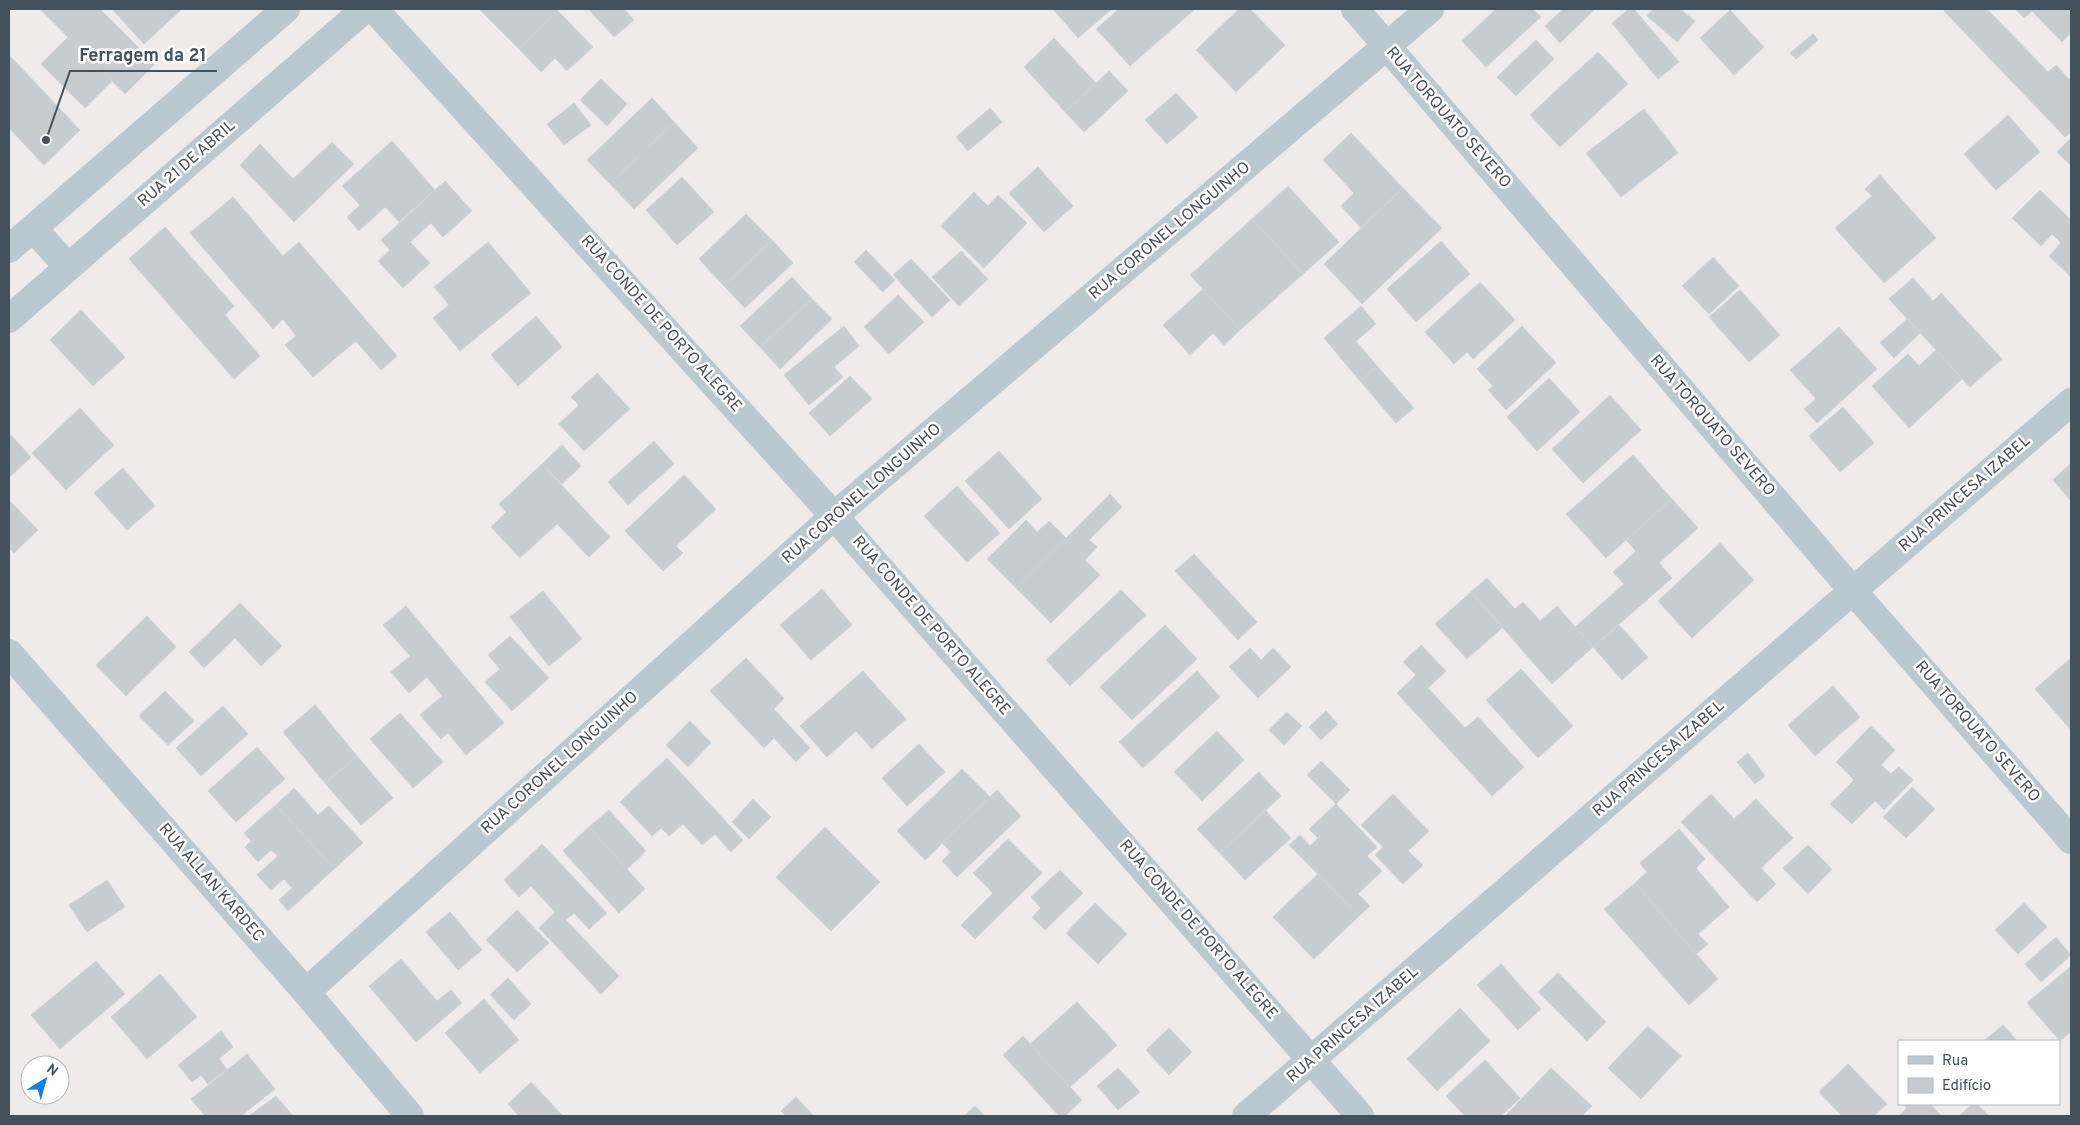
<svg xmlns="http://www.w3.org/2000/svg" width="2080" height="1125" viewBox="0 0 2080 1125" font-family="Overpass,sans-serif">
<rect width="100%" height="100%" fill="#efebeb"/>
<path fill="#c7ccd1" stroke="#cfd2d8" d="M40,9H100L155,64L125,94Z
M112,9H182L144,44Z
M479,9H556L558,11L519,49Z
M588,9H624L634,20L614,37Z
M1053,9H1112L1078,38Z
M1119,9H1195L1130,66L1096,29Z
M1239,9H1250L1285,45L1236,92L1196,50Z
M1496,9H1533L1541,17L1486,67L1462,41Z
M1563,9H1595L1560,43L1545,26Z
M1629,9H1634L1679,62L1658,79L1612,23Z
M1653,9H1680L1695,21L1677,42L1647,16Z
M1947,9H1987L2048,72L2056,65L2069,79L2071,77V132L2065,137L1944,11Z
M2015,9H2071V33L2062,42L2032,11L2024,18Z
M1730,10L1764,47L1734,75L1700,38Z
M558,11L593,47L567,71L555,58L541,72L519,49Z
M1813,34L1818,40L1796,59L1790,53Z
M68,37L112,81L85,108L41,64Z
M1054,38L1096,83L1065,112L1024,67Z
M1536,40L1554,59L1516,96L1497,77Z
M1598,52L1628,84L1560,147L1530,115Z
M9,55L80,130L44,165L9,128Z
M1109,71L1128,91L1084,132L1065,112Z
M601,79L627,104L607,126L580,100Z
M1176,93L1198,117L1167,144L1145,120Z
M652,98L674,122L610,184L587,160Z
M574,103L591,125L564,145L547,124Z
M990,108L1002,122L968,151L956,137Z
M1644,109L1678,153L1621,197L1586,153Z
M2008,115L2040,152L1996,190L1964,154Z
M674,122L698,148L634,209L610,184Z
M1351,133L1403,188L1361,228L1341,206L1354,193L1323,160Z
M2071,138V166L2057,152Z
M392,141L435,190L399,222L385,207L359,231L347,217L360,205L342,186Z
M332,142L354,164L294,222L240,165L260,144L293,179Z
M1038,167L1073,206L1044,232L1009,193Z
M1880,175L1936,238L1884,283L1835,228L1872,196L1865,189Z
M682,177L714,212L677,245L646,210Z
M445,181L472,211L443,237L431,223L410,242L430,263L403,288L378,261L390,250L381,240Z
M1288,186L1339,242L1303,274L1252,219Z
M1403,188L1442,228L1362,304L1324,264Z
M2040,190L2071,220V277L2049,256L2061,243L2052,234L2041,246L2012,218Z
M974,192L988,206L998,195L1027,223L984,268L941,226Z
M233,197L283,256L299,242L397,356L381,370L356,341L313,377L285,345L296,336L283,319L273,329L190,233Z
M746,214L772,240L724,286L699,259Z
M1252,219L1303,274L1240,330L1190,275Z
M165,227L234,306L225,315L260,356L234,379L129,259Z
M772,240L793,263L745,308L724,286Z
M1441,241L1470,274L1416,322L1387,289Z
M488,242L531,293L460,351L433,318L449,305L434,287Z
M866,250L895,280L883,292L854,262Z
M961,251L988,279L959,306L932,277Z
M1713,257L1739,286L1709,314L1682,286Z
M911,259L950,300L932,317L893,275Z
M792,277L812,299L760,347L740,326Z
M1913,278L1933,301L1941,293L2002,359L1970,387L1889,299Z
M1480,282L1515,320L1473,359L1467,352L1454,364L1425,332Z
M1203,289L1240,330L1224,345L1213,333L1190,355L1163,325Z
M1740,290L1780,335L1749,362L1709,317Z
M898,295L924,322L889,354L864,327Z
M812,299L832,319L780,369L760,347Z
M1361,306L1376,324L1356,341L1377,366L1360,381L1324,338Z
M81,310L125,357L93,386L50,340Z
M536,316L562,347L518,386L491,355Z
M1907,319L1920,333L1894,358L1880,343Z
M844,326L859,346L834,367L843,377L809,405L784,375Z
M1522,326L1556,363L1506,410L1488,390L1493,386L1477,369Z
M1839,327L1877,369L1817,423L1804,409L1816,399L1790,370Z
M1936,350L1962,379L1909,428L1872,386L1908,354L1919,366Z
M1377,366L1414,408L1396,423L1360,381Z
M597,373L630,409L584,451L559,424L579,405L571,397Z
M850,376L872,399L830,436L809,413Z
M1549,378L1580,412L1537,451L1507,417Z
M1610,395L1641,430L1583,483L1552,449Z
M1843,407L1874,443L1840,472L1809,436Z
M80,408L114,445L66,490L32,453Z
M9,433L31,457L9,478Z
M654,441L674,464L628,505L608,482Z
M562,445L581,466L562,484L542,464Z
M999,451L1042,499L1009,529L965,481Z
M1633,455L1672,499L1606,558L1566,514Z
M2071,463V501L2053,480Z
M542,464L610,537L589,557L557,524L520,558L491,527L506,512L499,504Z
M123,468L155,506L127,530L94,493Z
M684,475L716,509L676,546L683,553L663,571L625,531Z
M957,486L1000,533L967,562L924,516Z
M1110,494L1122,507L1089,540L1097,547L1085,560L1100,575L1051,623L1016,588Z
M1672,499L1698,528L1659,563L1672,578L1593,647L1575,627L1624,584L1613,572L1636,551L1626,540Z
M9,500L38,530L14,553L9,548Z
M1026,520L1037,532L1049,521L1066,538L1016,588L987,559Z
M1720,543L1754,580L1692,638L1658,601Z
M1194,554L1257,622L1238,640L1175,571Z
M1487,578L1515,609L1523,602L1540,621L1557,606L1593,647L1552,684L1471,592Z
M822,589L852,625L811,660L780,625Z
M1121,590L1146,615L1070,686L1046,660Z
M543,591L582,639L549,666L510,617Z
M1471,592L1503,627L1467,659L1435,624Z
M240,603L282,646L261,666L235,638L204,668L189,652Z
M406,606L504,723L466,755L448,733L441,739L420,715L442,696L427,677L409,693L391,672L410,656L383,625Z
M147,616L176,647L126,696L96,665Z
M1165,625L1197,659L1132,720L1100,687Z
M1619,625L1648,657L1622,680L1593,647Z
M510,636L549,678L512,711L485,682L500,669L488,655Z
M1421,645L1446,671L1428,688L1465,728L1478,717L1524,767L1492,796L1397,693L1416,675L1403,662Z
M1250,648L1261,660L1273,648L1291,667L1258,698L1229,667Z
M746,658L784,698L774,709L810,748L796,762L774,738L764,748L710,691Z
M2071,658V730L2035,689Z
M1521,669L1573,726L1538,758L1486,700Z
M863,671L906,719L872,749L856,731L827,757L800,726Z
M1197,671L1220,697L1143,768L1119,742Z
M1833,686L1860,717L1815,756L1788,725Z
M165,691L194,721L168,745L139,716Z
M315,705L357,756L325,783L283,732Z
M223,706L248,734L201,776L176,748Z
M1326,711L1338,724L1321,740L1309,727Z
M1287,712L1302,726L1284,745L1269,730Z
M400,713L443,762L413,788L370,739Z
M690,721L711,743L688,767L666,745Z
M1871,726L1895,750L1881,765L1891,774L1899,767L1913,780L1884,810L1875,801L1852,824L1830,804L1854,780L1836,762Z
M1217,731L1244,760L1202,801L1174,772Z
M919,744L945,772L907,806L882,778Z
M257,747L285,779L236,822L208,791Z
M1748,753L1765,776L1755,784L1737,762Z
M357,756L393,798L361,825L325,783Z
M667,758L743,840L731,852L715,834L702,845L683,824L669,836L661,828L652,836L620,802Z
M1321,761L1350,790L1336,804L1307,775Z
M962,769L990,797L925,860L897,831Z
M1259,772L1281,796L1220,853L1197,829Z
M1912,787L1935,809L1906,838L1883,817Z
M294,788L318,815L329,806L363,843L334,869L276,805Z
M997,790L1021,816L957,877L942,861L951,852L942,843Z
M1393,794L1429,831L1408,851L1423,865L1403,884L1375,855L1383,847L1361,825Z
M1711,794L1734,819L1756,799L1793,838L1761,868L1776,884L1757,902L1681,822Z
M753,799L771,817L749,839L732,822Z
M1336,804L1377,847L1367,856L1382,871L1358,894L1370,906L1359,916L1289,845L1300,835L1310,846L1318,838L1309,829Z
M276,805L334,869L288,911L279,900L292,888L284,879L271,890L257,875L278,856L271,850L258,862L245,847L251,841L244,833Z
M609,810L646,851L627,869L589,827Z
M1265,810L1291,838L1245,880L1220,853Z
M589,827L645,889L619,913L563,851Z
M825,827L880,882L831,931L776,877Z
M1679,829L1705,859L1696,868L1729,907L1698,934L1708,944L1696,954L1635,883L1647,872L1640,863Z
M1008,839L1042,873L975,939L961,925L993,893L973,873Z
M542,844L607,913L589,929L574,913L566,920L619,976L601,994L539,928L555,912L531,886L519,897L504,880Z
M1808,845L1832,869L1808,894L1783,868Z
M1060,870L1083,893L1045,930L1032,917L1041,908L1031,897Z
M1318,874L1359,916L1314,959L1273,917Z
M107,880L125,907L87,932L69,905Z
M1635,883L1718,979L1689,1005L1604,909Z
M1095,903L1127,934L1098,964L1066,933Z
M2024,903L2047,927L2018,954L1995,930Z
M517,910L549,943L517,972L486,940Z
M450,912L482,950L458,970L426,932Z
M2056,937L2071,955L2041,982L2025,964Z
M401,959L437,1001L451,990L462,1003L416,1042L369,986Z
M96,961L125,994L60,1049L31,1015Z
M1501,964L1541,1009L1518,1030L1477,985Z
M2071,966V1032L2060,1041L2027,1003Z
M1558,973L1606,1022L1587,1041L1538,992Z
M160,974L197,1017L147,1059L111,1017Z
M508,978L531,1004L514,1020L490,995Z
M484,999L519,1040L480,1073L445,1033Z
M1077,1002L1117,1045L1070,1087L1030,1044Z
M1460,1008L1490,1041L1437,1091L1407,1059Z
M2003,1025L2017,1041H1984Z
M1648,1026L1681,1056L1641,1099L1608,1068Z
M1169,1028L1192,1052L1169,1075L1146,1050Z
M221,1031L233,1047L219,1059L227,1069L208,1084L201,1075L192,1082L178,1065Z
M1023,1036L1082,1100L1065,1116H1059L1003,1055Z
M247,1054L275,1089L241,1116H205L191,1099Z
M1485,1060L1520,1098L1501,1116H1465L1446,1096Z
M1848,1064L1887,1104L1874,1116H1842L1819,1092Z
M1118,1068L1140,1092L1118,1110L1097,1086Z
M1551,1068L1592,1106L1582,1116H1505Z
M531,1082L563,1116H519L508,1104Z
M276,1096L293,1116H249Z
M796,1097L814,1116H786L781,1111Z
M1903,1104H1930L1942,1116H1899L1907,1108Z
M1972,1104H1977L1989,1116H1959Z
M975,1106L985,1116H964Z"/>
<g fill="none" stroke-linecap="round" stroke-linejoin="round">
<path stroke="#bac8d0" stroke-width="28" d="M374,9L834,516L1360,1116
M1355,9L1853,591L2071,840
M33,228L68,267
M9,249L286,9
M9,319L365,9
M9,653L306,992L410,1116
M306,992L834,516L1430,9
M1246,1116L2071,402"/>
</g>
<g text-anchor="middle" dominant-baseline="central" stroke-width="5" stroke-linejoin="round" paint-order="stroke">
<g font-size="16" fill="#42515b" stroke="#fff">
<text transform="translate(1448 118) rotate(49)">RUA TORQUATO SEVERO</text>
<text transform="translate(187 164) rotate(-41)">RUA 21 DE ABRIL</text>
<text transform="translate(1170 231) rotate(-40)">RUA CORONEL LONGUINHO</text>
<text transform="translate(661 324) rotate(48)">RUA CONDE DE PORTO ALEGRE</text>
<text transform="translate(1712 426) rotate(49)">RUA TORQUATO SEVERO</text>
<text transform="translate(862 494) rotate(-41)">RUA CORONEL LONGUINHO</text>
<text transform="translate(1965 494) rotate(-41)">RUA PRINCESA IZABEL</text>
<text transform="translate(931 626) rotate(49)">RUA CONDE DE PORTO ALEGRE</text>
<text transform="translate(1977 732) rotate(49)">RUA TORQUATO SEVERO</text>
<text transform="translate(1659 759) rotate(-41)">RUA PRINCESA IZABEL</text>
<text transform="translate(560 763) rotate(-42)">RUA CORONEL LONGUINHO</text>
<text transform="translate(211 883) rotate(49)">RUA ALLAN KARDEC</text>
<text transform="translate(1198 930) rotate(49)">RUA CONDE DE PORTO ALEGRE</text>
<text transform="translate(1353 1025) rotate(-41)">RUA PRINCESA IZABEL</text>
</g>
</g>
<path fill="none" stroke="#42515b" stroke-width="2" d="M46 140L70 71H217"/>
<circle fill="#42515b" stroke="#fff" stroke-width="2" cx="46" cy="140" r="5"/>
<g font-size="18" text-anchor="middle" font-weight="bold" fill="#42515b" stroke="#fff" stroke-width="5" stroke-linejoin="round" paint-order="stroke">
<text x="143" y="61">Ferragem da 21</text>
</g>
<rect width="2080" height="1125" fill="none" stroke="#42515b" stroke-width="20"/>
<rect x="1898" y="1040" width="162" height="65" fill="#ffffff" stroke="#b3b9bd"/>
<rect x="1908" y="1056" width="25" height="8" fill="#bac8d0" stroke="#b3b9bd"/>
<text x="1942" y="1065" font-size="15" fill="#42515b">Rua</text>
<rect x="1908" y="1078" width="25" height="15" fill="#c7ccd1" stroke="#b3b9bd"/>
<text x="1942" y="1090" font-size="15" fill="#42515b">Edifício</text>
<g transform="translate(45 1080) rotate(37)"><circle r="24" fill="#ffffff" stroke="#b3b9bd"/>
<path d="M0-4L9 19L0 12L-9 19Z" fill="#077fed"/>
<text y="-8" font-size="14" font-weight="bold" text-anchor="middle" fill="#42515b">N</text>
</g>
</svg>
